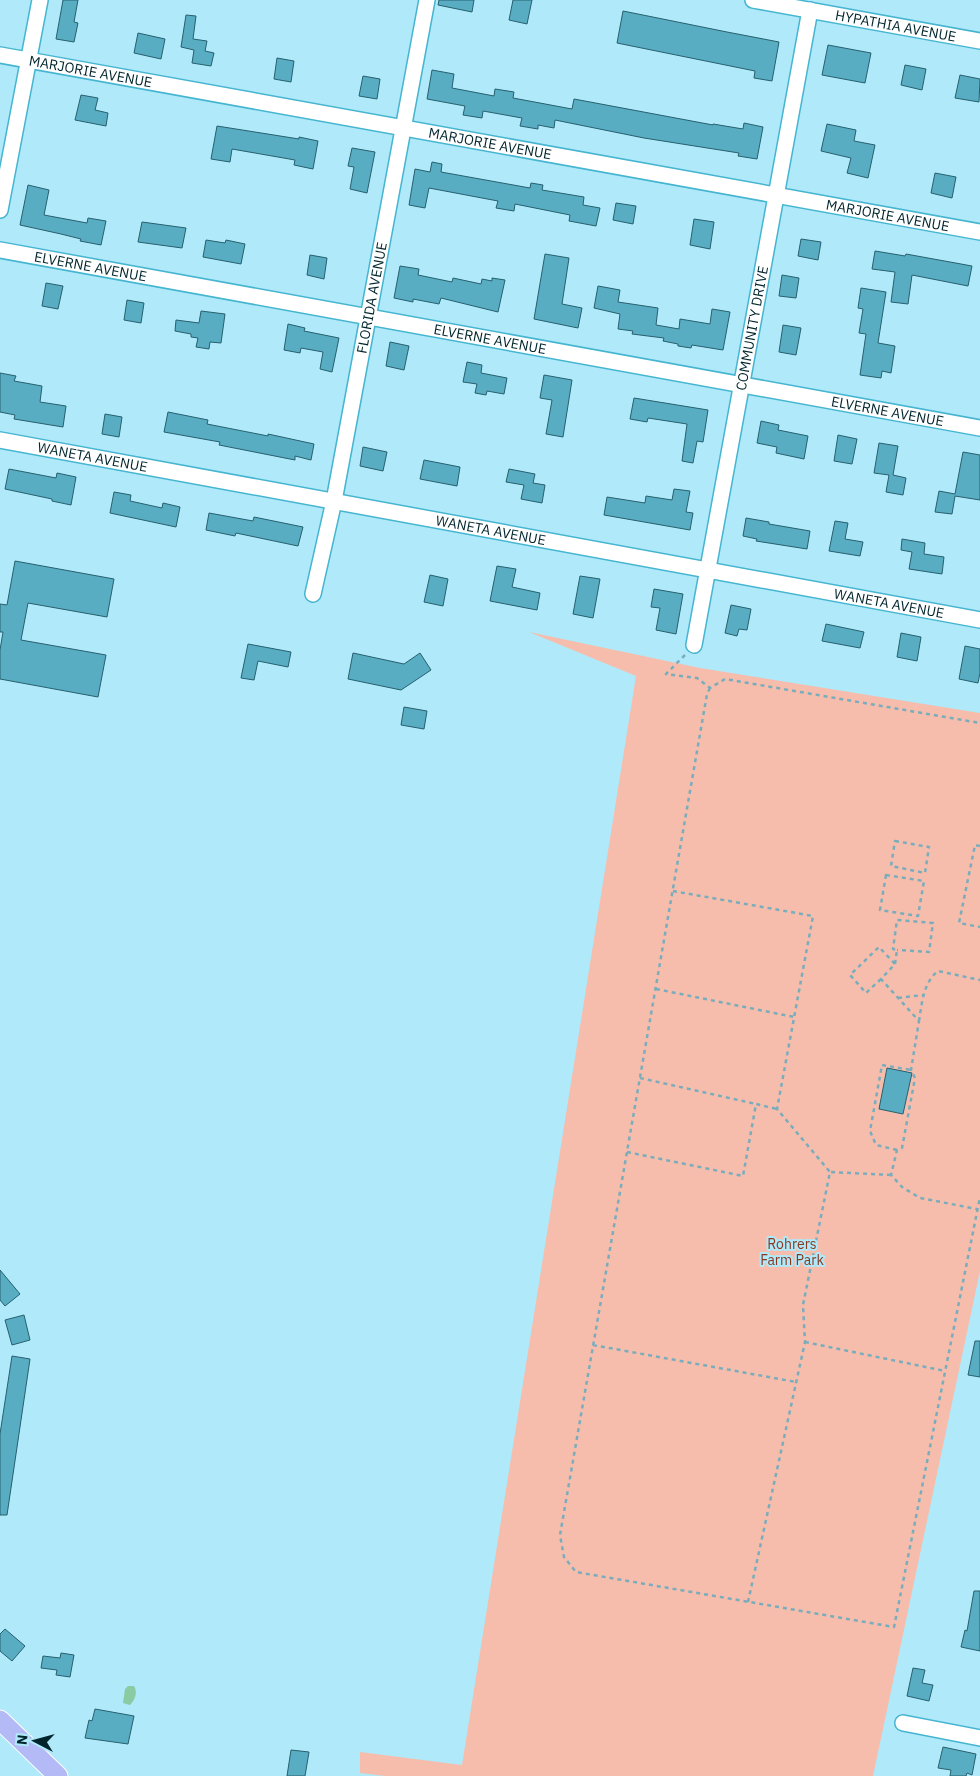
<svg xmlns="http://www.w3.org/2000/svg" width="980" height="1776" viewBox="0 0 980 1776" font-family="'IBM Plex Sans',sans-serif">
<rect width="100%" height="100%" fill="#afe9fa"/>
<path fill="#f7bdac" d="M529,632L700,668L980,713V1271L873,1776H385L360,1773V1752L462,1765L636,676Z"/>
<path fill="#8acba3" d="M128,1686H134C138,1692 135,1700 130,1705L123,1703L125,1689Z"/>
<path fill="#58adc3" stroke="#27606e" d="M63,0H78L74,22L78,23L74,42L56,39Z
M439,0H474L472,12L438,5Z
M513,0H532L527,24L509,20Z
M623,11L727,32L779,42L772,81L754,78L755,71L617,43Z
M186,15L196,16L193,39L207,41L205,51L214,53L211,66L192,63L194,50L181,47Z
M138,33L165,39L161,59L134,53Z
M828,45L871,53L865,83L822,75Z
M277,58L294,61L291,82L274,79Z
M905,65L926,69L922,90L901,85Z
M432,70L454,74L452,88L494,96L495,89L514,92L513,98L572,109L574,99L713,125V124L743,129L744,123L763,127L757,159L738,156L739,153L644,138L555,120L554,128L538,125V129L520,126L522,118L483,111L482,118L463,115L465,106L427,99Z
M960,75L980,79L979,102L955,98Z
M363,76L380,79L377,99L359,96Z
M81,95L98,98L95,110L108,113L106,126L75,120Z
M827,124L856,130L854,141L875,145L868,178L847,173L851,158L821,151Z
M217,126L299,139V137L318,141L313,169L294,165L295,160L232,149L230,162L211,159Z
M352,148L375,152L367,193L350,189L354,167L348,166Z
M432,162L442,164L441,172L530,188L531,183L543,185L542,190L584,197L583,205L600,208L596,226L569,221L570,215L515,204L514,211L496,208L498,201L429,188L425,208L409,205L415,169L430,172Z
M935,173L956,177L952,198L931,193Z
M28,185L49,190L44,215L87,223L88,218L106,221L101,245L80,241L81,239L61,234L20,225Z
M616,203L636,206L633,224L613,220Z
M694,219L714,222L710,249L690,245Z
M142,222L186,228L182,248L138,242Z
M801,239L821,242L818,260L798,256Z
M206,240L225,243L226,240L245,244L241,264L203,257Z
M875,251L905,256L906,254L972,266L968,286L912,275L908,304L891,302L895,272L872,269Z
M545,254L569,258L562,304L582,308L578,328L534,319Z
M310,255L327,258L324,279L307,275Z
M400,266L419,269L418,275L452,282L453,278L481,284L482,279L492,281V278L505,280L498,312L441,298L439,304L413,299V302L394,298Z
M782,275L799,278L796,298L779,296Z
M46,283L63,286L58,309L42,306Z
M598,286L620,290L618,302L658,308L656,325L679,329L680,319L710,324L712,309L730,312L723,350L692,345L691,348L678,346V344L663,341L664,338L632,334L633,331L618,329L620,314L594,308Z
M861,288L886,292L878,343L895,346L891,373L882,371L881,378L860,375L866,334L859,333L863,309L858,308Z
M127,300L144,303L141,323L124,320Z
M201,311L225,314L221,343L210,342L209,349L196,347L198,338L191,337V334L175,331L176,320L199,323Z
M288,324L305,328L304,331L339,338L332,372L320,369L323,352L301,348L300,353L284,350Z
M783,325L801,328L796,355L779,352Z
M390,342L409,346L404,370L386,366Z
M467,362L482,365L481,373L507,378L504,394L487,391L486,395L475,393L477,384L463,382Z
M0,373L16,376L14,381L42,386L40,402L66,406L63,427L14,419L15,415L0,412Z
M544,375L572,380L563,437L546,434L552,400L540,398Z
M634,398L708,410L703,442L697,441L693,463L682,461L687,424L648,418L647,422L630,419Z
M168,412L208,420L207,424L268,436V434L314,444L311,460L295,456V460L219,445L220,442L164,432Z
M105,414L122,417L119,437L102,434Z
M761,421L779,425L778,430L808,436L804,459L776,453L777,447L757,443Z
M838,435L857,439L852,464L834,461Z
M879,443L898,446L893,475L906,478L903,495L886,492L889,475L874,473Z
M363,447L387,452L383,471L360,466Z
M963,452L980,455V500L955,496L952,514L935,512L939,491L955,494Z
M424,460L460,467L457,486L420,479Z
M9,469L56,478L57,473L76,477L71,505L52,501V499L5,489Z
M509,469L535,474L533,483L545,485L542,503L521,499L524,485L506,482Z
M674,489L690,491L686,512L693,513L690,530L604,515L607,497L645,503L646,496L672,500Z
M114,492L131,495L130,501L162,508L163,503L180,507L176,527L110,513Z
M209,513L253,521L254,517L303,527L298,546L236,533L235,536L206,530Z
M746,518L769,522V524L810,531L807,549L756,541L757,539L743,536Z
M835,521L848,523L845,539L863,542L860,556L829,551Z
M902,539L925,543L924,554L944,557L942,574L909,569L912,552L901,550Z
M15,561L114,579L107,617L28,603L21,640L106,655L98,697L0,679V650L3,632H0V604L7,605Z
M497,566L516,569L512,587L540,593L537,610L490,601Z
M430,575L448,579L443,606L424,602Z
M580,576L600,579L593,618L573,614Z
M654,589L683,594L676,634L656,630L660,608L651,607Z
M731,605L751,609L747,630L739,629L737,636L725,633Z
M826,624L864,632L860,648L822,641Z
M901,633L921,637L917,661L897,657Z
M248,644L291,652L288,667L258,661L254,680L241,678Z
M965,646L980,649V673L978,683L959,679Z
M353,653L404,664L420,653L431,670L401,690L348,679Z
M404,707L427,711L424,729L401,725Z
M887,1068L912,1073L903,1114L879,1109Z
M0,1270L20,1294L5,1306L0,1300Z
M24,1315L30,1340L12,1345L5,1320Z
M975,1341H980V1377L968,1375Z
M12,1356L30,1359L7,1515H0V1434Z
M974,1591H980V1651L961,1647L965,1630L967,1631Z
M5,1629L25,1646L12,1661L0,1651V1634Z
M61,1653L74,1655L70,1677L56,1675L57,1670L41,1668L43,1656L60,1658Z
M913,1668L925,1670L922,1683L933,1685L929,1701L907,1696Z
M95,1709L134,1716L128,1744L85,1738L89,1720L92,1721Z
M943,1747L976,1754L972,1775L967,1773L966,1776H950L951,1770L938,1768Z
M291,1750L309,1752L305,1776H287Z"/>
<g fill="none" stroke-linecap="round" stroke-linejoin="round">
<g stroke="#46b5d0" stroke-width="18">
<g id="minor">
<path id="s1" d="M753,0L980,41"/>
<path id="s2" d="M0,55L980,232"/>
<path d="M0,210L40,0"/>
<path id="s3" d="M0,250L980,428"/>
<path id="s4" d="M0,440L980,620"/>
<path id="s5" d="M313,594L334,501L427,0"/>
<path id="s6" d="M694,645L810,10"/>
<path d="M903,1723L980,1738"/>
</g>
</g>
<g stroke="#fff" stroke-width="21">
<path id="major" d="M0,1720L58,1776"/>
</g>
<path stroke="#7aadbc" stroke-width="2.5" stroke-dasharray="4 4" stroke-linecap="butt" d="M685,655L666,674L697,678L710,688L725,679L980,723
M710,688L707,694L560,1535L564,1557L576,1572L894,1627L980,1197
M895,841L929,847L925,873L891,866Z
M980,846L975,845L959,923L980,927
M886,875L924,881L918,916L880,910Z
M673,891L813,916L777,1109L830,1172
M895,964L897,950L893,949L897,920L933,923L929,952L897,950
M881,979L866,993L850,975L879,947L895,964L881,979L919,1021L911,1070L915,1078L902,1148L897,1150L891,1175L902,1187L920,1198L977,1209
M656,989L794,1017
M898,998L923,995
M919,1021C922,1003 923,983 938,971L980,980
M640,1078L756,1104
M897,1150L876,1145L870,1131L882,1065L911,1070
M627,1152L743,1176L756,1104L777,1109
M805,1342L945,1371
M593,1345L796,1382
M748,1602L805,1342L803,1305L830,1172L891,1175"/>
<use href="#minor" stroke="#fff" stroke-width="15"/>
<use href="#major" stroke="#b3baf5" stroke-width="19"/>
</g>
<g text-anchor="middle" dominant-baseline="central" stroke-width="4" stroke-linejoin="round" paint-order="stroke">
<g font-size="14" fill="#01252d" stroke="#afe9fa">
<text stroke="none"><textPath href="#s1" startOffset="145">HYPATHIA AVENUE</textPath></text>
<text stroke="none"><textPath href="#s2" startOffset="92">MARJORIE AVENUE</textPath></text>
<text stroke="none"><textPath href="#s2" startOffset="498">MARJORIE AVENUE</textPath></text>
<text stroke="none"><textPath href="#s2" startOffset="902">MARJORIE AVENUE</textPath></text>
<text stroke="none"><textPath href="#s3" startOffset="92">ELVERNE AVENUE</textPath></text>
<text stroke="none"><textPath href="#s5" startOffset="302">FLORIDA AVENUE</textPath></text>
<text stroke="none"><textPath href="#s6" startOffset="322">COMMUNITY DRIVE</textPath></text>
<text stroke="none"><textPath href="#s3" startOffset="498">ELVERNE AVENUE</textPath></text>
<text stroke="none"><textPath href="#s3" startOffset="902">ELVERNE AVENUE</textPath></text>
<text stroke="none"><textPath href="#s4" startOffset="94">WANETA AVENUE</textPath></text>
<text stroke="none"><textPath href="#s4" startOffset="499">WANETA AVENUE</textPath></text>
<text stroke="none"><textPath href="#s4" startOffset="904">WANETA AVENUE</textPath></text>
</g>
<g font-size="14" fill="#8a3820" stroke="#afe9fa">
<text x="792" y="1244">Rohrers<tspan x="792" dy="16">Farm Park</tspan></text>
</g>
</g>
<g transform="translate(35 1741) rotate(276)" stroke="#afe9fa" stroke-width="4" paint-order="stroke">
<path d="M0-4L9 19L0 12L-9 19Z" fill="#01252d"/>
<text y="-8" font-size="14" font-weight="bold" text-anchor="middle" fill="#01252d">N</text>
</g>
</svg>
